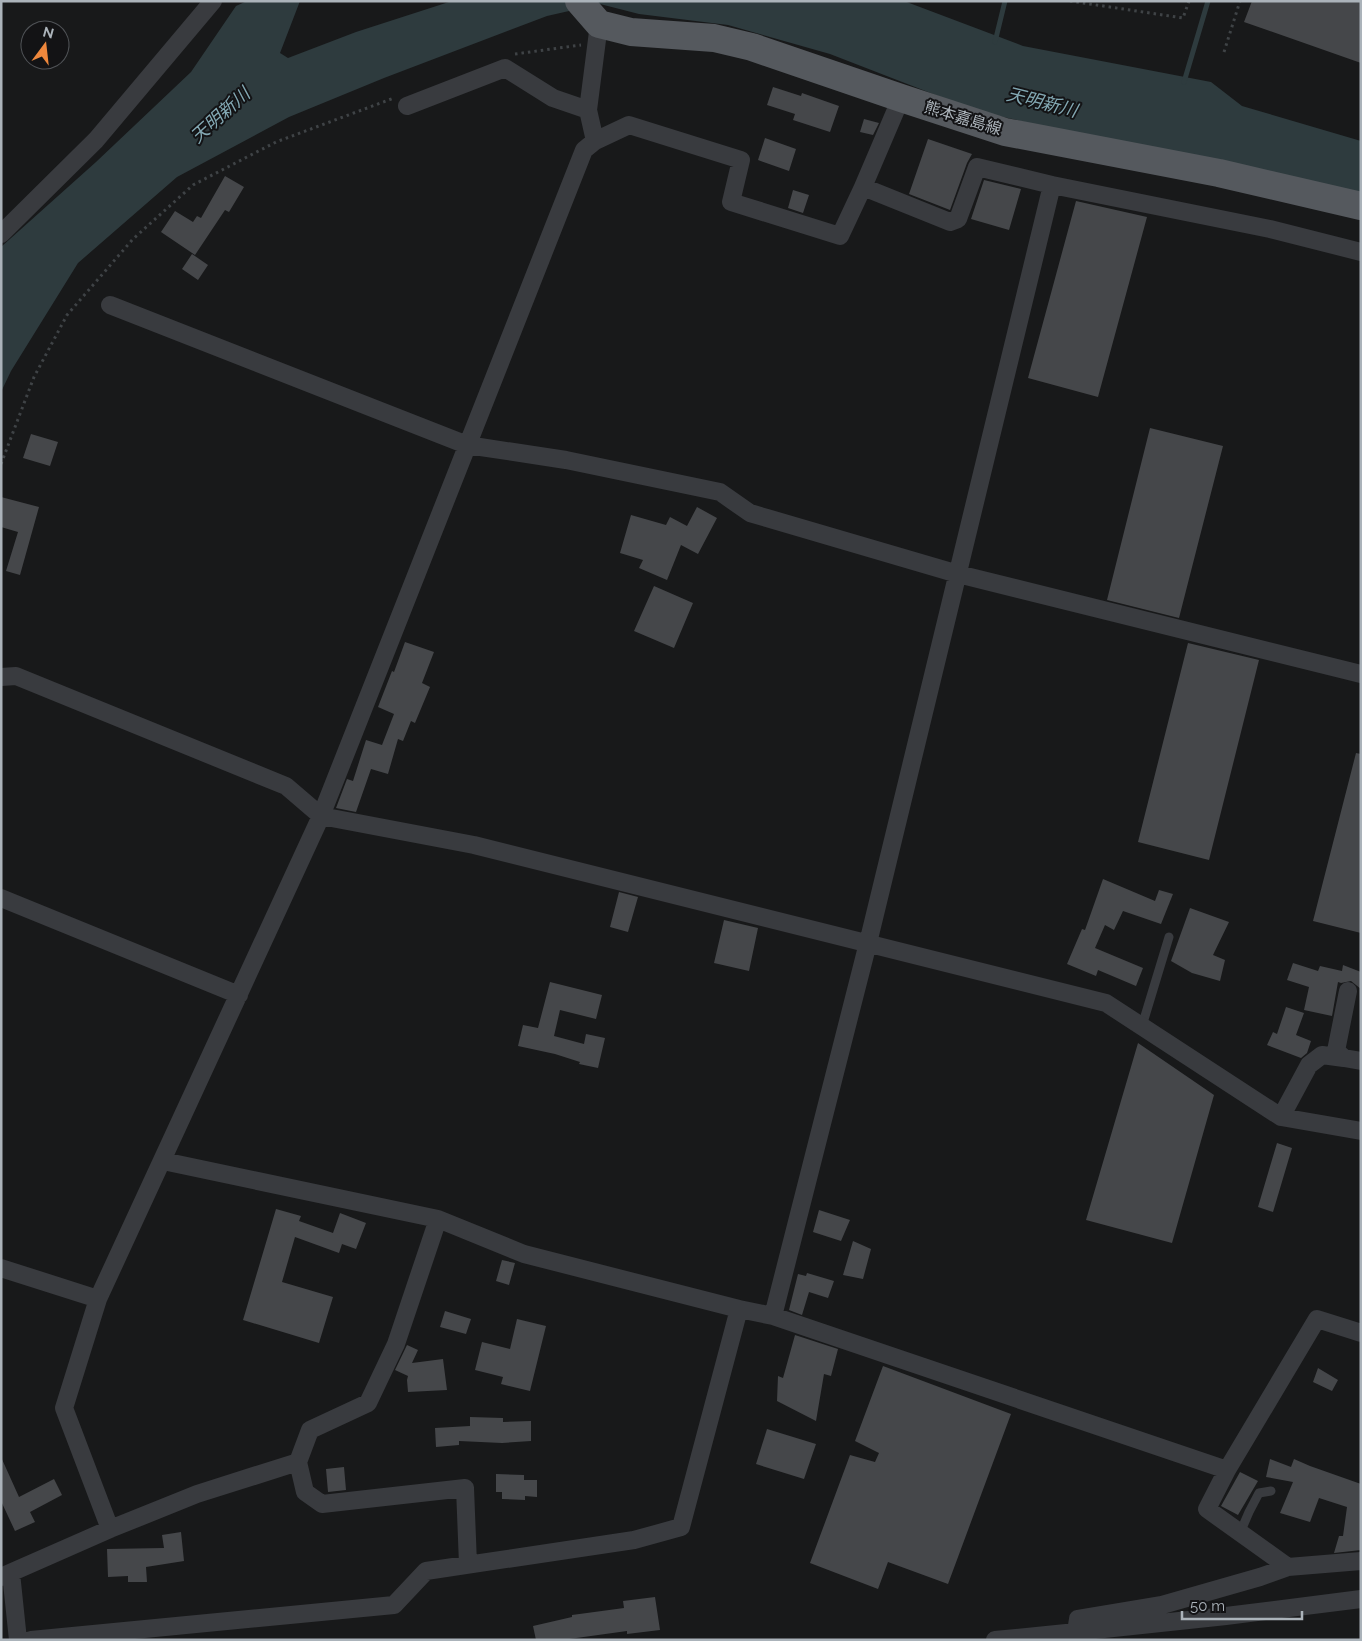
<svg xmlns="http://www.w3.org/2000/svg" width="1362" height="1641" viewBox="0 0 1362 1641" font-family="Raleway,'Noto Sans JP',sans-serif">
<rect width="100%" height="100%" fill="#18191a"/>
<path fill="#2e3b3e" d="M247,1H300L280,53L288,58L356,32L452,1H904L1023,46L1211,82L1242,106L1361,141V193L1082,135L977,111L830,54L728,25L639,14L600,4L547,16L384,78L289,117L177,177L78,263L11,371L1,392V247L96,162L191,72L236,6Z"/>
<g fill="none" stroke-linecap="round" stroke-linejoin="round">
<path stroke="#2e3b3e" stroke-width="5" d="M995,42L1005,1
M1184,82L1208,1"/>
</g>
<path fill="#45474a" d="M1252,1H1361V63L1244,22Z
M773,87L801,96L802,93L839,106L830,132L793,120L795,114L767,105Z
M864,119L879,123L873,135L860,132Z
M765,138L796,149L789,171L758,160Z
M928,139L972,154L967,163L950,210L909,194Z
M225,176L244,187L229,212L225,210L195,255L161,232L175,211L193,222L197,216L201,218Z
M984,180L1021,189L1009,230L971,219Z
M793,190L809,195L803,213L788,208Z
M1076,201L1147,217L1098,397L1028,378Z
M192,254L208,265L198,280L182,269Z
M1150,428L1223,446L1179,618L1107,600Z
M31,434L58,442L50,466L23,458Z
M1,497L39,507L20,575L6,571L18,532L1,527Z
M697,507L717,518L698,554L681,545L667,580L639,568L643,560L620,553L631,515L666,525L670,517L687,526Z
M654,586L693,603L674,648L634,631Z
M405,642L434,652L422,683L430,687L415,723L411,721L403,741L398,739L388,774L371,769L356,812L336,808L347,779L353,781L366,740L382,745L394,714L378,707L392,671L394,672Z
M1188,643L1259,660L1209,860L1138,842Z
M1356,753L1361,754V933L1313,921Z
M1103,879L1155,901L1159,890L1173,894L1161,924L1123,911L1114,930L1105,925L1095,948L1143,968L1136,986L1098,970L1096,976L1067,964L1082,929L1085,930Z
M619,892L638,897L628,932L610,927Z
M1190,908L1229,922L1213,955L1225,960L1220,981L1192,973L1171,961Z
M724,920L758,928L749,971L714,963Z
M1293,963L1318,971L1320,966L1342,971L1343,965L1361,972V989L1351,981L1341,983L1338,982L1332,1016L1304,1010L1309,987L1287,980Z
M550,982L602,995L596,1019L560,1010L554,1036L584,1044L586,1034L605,1038L598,1068L579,1064L580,1062L555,1054L518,1046L523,1025L538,1028Z
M1286,1007L1304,1013L1296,1035L1311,1041L1307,1053L1301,1058L1267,1045L1273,1032L1277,1034Z
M1138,1043L1214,1095L1172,1243L1086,1220Z
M1277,1143L1292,1148L1273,1212L1258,1207Z
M276,1209L301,1216L299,1221L333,1233L340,1213L366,1223L356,1249L342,1244L339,1253L295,1237L282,1282L333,1297L319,1343L243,1320Z
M819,1210L850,1220L841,1241L813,1232Z
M853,1241L871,1249L863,1279L843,1275Z
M502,1260L515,1263L509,1285L496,1281Z
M807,1273L834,1281L828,1298L809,1292L802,1315L789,1310L798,1274L806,1276Z
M445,1311L471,1319L466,1334L440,1327Z
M517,1319L546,1326L530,1391L501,1384L503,1377L475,1370L482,1342L510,1349Z
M795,1335L838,1349L831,1376L824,1374L816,1421L777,1401L778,1376L783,1378Z
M407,1345L418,1350L412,1363L443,1359L447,1390L408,1392L407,1380L408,1376L395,1370Z
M883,1366L1011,1414L948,1584L888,1562L878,1589L810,1563L850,1455L875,1462L879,1453L855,1441Z
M1318,1368L1338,1380L1332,1391L1313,1382Z
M470,1417L503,1418V1422L531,1421V1441L502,1443L459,1441V1445L436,1447L435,1428L470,1426Z
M767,1429L816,1444L804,1479L756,1464Z
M1,1457L19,1497L54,1479L62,1495L30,1512L35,1522L15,1531L1,1501Z
M1270,1459L1291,1467L1294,1459L1310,1466L1361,1484V1550L1334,1553L1339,1536H1343L1347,1507L1319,1498L1310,1522L1280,1513L1293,1482L1266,1477Z
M344,1467L346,1490L328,1492L326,1469Z
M1240,1472L1258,1481L1238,1515L1221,1506Z
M496,1474L524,1475V1480H537V1497L525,1496V1500L502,1499V1492H496Z
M181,1532L184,1561L146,1567L147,1582H128V1576L108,1577L107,1549L164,1548L162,1535Z
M655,1597L660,1630L627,1634V1631L562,1640H536L533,1626L572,1617V1615L624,1608L623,1601Z"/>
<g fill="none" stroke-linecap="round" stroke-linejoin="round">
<path stroke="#3f4346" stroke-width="3" stroke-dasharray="2.5 4" stroke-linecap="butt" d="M1070,1L1183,18L1189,1
M1224,52L1240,1
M515,54L581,45
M1,464L34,377L67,315L133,239L193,185L276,142L394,98"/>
<path stroke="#393b3f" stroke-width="9" d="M1142,1026L1169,937
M1240,1533L1249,1512L1259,1493L1271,1491"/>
<path stroke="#393b3f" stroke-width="18" d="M407,106L505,68L553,98L588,110
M595,141L629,125L741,160L731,202L840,236L863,187L950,222L958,219L977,167L1052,185L1270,229L1361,252
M863,187L901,98
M1,234L96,140L213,1
M110,305L467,445L566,460L720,492L750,513L958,574L1361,674
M1,677L16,676L286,786L321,816L474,845L1106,1003L1281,1117L1361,1131
M1,898L239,995
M1348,991L1336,1051L1344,1058L1361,1061
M1281,1117L1309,1065L1322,1055L1344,1058
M163,1161L438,1219L524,1254L739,1309L773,1316L1227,1470
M1,1268L98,1299
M773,1316L868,943L1052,185
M298,1462L305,1492L322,1504L465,1488L468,1564
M110,1529L64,1408L98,1299L321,816L584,150L595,141L588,110L599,24
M1288,1567L1207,1509L1227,1470L1317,1319L1361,1333
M11,1573L18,1640
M1,1577L110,1529L197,1494L298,1462L310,1430L368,1403L396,1344L438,1219
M1076,1632L1226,1616L1361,1599
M31,1640L394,1605L426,1571L634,1540L681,1527L739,1309
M995,1640L1076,1632L1078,1619L1162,1605L1260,1577L1288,1567L1361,1561"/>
<path stroke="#55595e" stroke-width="28" d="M579,1L599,24L631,32L714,38L752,47L901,98L1005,132L1219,173L1361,206"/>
</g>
<g text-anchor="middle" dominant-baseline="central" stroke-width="4" stroke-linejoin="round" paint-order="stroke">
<g font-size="16" fill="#abb3ba" stroke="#131315">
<text transform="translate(963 118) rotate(17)">熊本嘉島線</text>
</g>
<g font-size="18" font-style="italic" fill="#83a8b3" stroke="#131315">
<text transform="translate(1042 102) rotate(14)">天明新川</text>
<text transform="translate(220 115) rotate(-42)">天明新川</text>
</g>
</g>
<rect width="1362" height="1641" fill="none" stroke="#abb3ba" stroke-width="5"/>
<g transform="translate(45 45) rotate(15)"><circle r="24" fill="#131315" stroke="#505357"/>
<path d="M0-4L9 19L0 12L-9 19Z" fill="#ee873c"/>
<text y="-8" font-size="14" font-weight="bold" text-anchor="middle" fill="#abb3ba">N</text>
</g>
<path d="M1182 1611v8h120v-8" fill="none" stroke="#abb3ba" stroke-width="2.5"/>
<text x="1190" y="1611" font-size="15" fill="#abb3ba" stroke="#131315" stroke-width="4" paint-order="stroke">50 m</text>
</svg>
